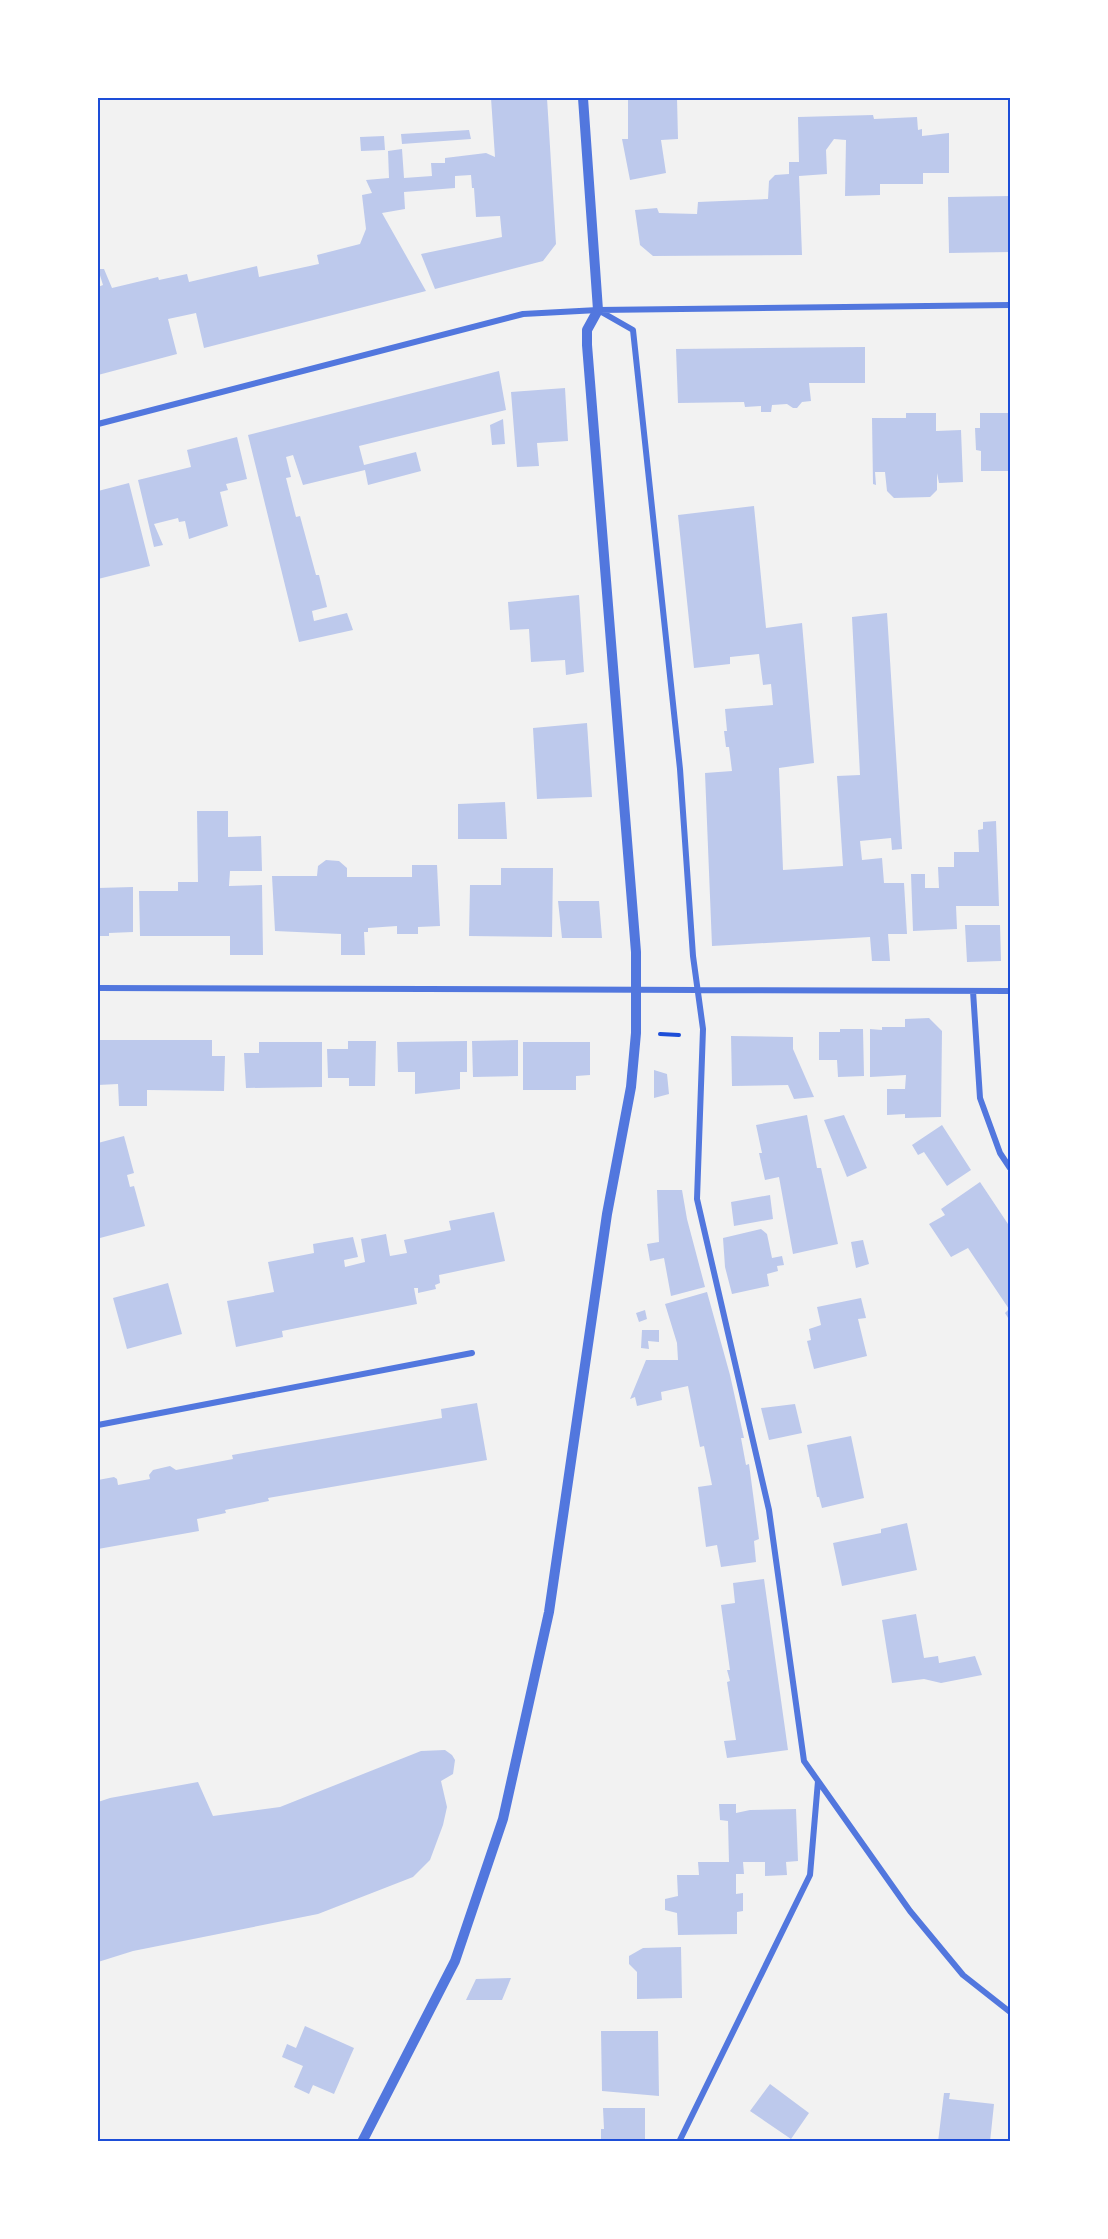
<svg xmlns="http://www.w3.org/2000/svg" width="1108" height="2239" viewBox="0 0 1108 2239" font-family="Mulish,sans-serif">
<rect width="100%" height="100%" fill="#f2f2f2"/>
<path fill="#bdc9ec" d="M491,98H547L556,244L543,261L435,289L421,254L502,237L500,216L476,217L474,188H472L471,175L455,176V188L404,192L405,209L382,213L426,291L204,348L196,313L168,319L177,354L98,375V287L103,285L98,269H104L112,288L158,277L159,280L187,274L189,282L257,266L259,277L319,264L317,255L360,244L366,229L362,195L372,193L366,180L389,178L388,151L402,149L404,178L432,176L431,163H445V158L486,153L495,157Z
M628,98H677L678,139L661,140L666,173L630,180L622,139H628Z
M873,115L874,119L917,117L918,130L922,129V136L949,133V173H923V184H880V195L845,196L846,140L834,139L826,150L827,174L799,176L802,255L653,256L640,245L635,210L657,208L659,213L697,214L698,202L768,199L769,181L775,175L789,174V162H799L798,117Z
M469,130L471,139L402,144L401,134Z
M384,136L385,150L361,151L360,137Z
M1010,196V252L949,253L948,197Z
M865,347V383H809L811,401L802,402L797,408H793L787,404L772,405L771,412H761V406L745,407L744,402L678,403L676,349Z
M499,371L506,410L359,446L364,465L416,452L421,471L368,485L365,470L303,485L293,455L286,457L291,477L286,478L296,517L300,516L316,575H319L327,607L312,611L314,621L347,613L353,630L299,642L248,435Z
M565,388L568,441L537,443L539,466L517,467L511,392Z
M906,413H936V431L961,430L963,482L939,483L937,473V490L930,497L894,498L887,491L885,472H875L876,485L873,484L872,418H906Z
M980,413H1010V463H1008V471H981V451L976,450L975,428H980Z
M503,419L505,444L492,445L490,425Z
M237,437L247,479L226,484L228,490L220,492L228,526L189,539L185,521L179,522L178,518L154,524L163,545L154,547L138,480L191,467L187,450Z
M129,483L150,566L98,579V491Z
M754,506L766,628L802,623L814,763L779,768L783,870L843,866L837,776L860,775L852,617L887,613L902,849L892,850L891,838L860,841L862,860L882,858L884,883H904L907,934H888L890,961H872L870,937L712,946L705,773L732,771L729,747H726L724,731H727L725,709L773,705L771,684L763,685L759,654L730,657V664L694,668L678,515Z
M579,595L584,672L566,675L565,660L531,662L529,629L510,630L508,602Z
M587,723L592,797L537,799L533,728Z
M505,802L507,839H458V804Z
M197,811H228V837L261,836L262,871H230L229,886L262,885L263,955H230V936H140L139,891H178V882H198Z
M996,821L999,906H956L957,929L913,931L911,874H925V888H939L938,867H954V852H979L978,830L983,829V822Z
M326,860L339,861L347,868V877H412V865H437L440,926L418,927V934H397V926L368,928V932H364L365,955H341V934L275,931L272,876H317L318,866Z
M501,868H553L552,937L469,936L470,885H501Z
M133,887V932L109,933V936H98V888Z
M558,901H599L602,938H562Z
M965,925H1000L1001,961L967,962Z
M929,1018L942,1031L941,1117L905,1118V1114L887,1115V1089H905L906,1075L870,1077V1029L882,1030V1027H905V1019Z
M840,1029H863L864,1076L838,1077L837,1060H819V1032H840Z
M731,1036L793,1037V1049L814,1097L794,1099L788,1085L732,1086Z
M98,1040H212V1056H225L224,1091L147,1090V1106H119L118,1084L98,1085Z
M518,1040V1076L473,1077L472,1041Z
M348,1041H376L375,1086H349V1078H328L327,1049H348Z
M467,1041V1072H460V1089L415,1094V1072H398L397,1042Z
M259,1042H322V1087L246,1088L244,1053H259Z
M523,1042H590V1075L576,1076V1090H523Z
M654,1070L667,1074L669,1094L654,1098Z
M807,1115L817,1168H821L838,1244L793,1254L779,1177L765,1180L759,1153H762L756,1125Z
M844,1115L867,1168L847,1177L824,1120Z
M942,1125L971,1170L947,1186L924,1152L918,1155L912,1145Z
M124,1136L134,1173L127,1175L130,1187L134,1186L145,1226L100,1238L98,1227V1143Z
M980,1182L1010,1227V1321L1005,1313L1009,1309L968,1248L951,1257L929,1224L945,1215L941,1209Z
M657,1190H682L687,1219L705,1287L671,1296L664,1258L650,1261L647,1244L659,1242Z
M770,1195L773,1219L734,1226L731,1202Z
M494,1212L505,1261L439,1275L440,1283L435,1285L436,1289L418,1293V1288H414L417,1304L282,1331L283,1337L236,1347L227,1301L274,1292L268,1262L314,1253L313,1244L353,1237L358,1257L344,1260L345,1267L365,1262L361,1239L386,1234L390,1256L407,1253L404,1240L451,1230L449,1221Z
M761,1229L767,1234L772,1258L782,1256L784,1265L777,1266L778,1271L767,1274L769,1286L732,1294L725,1267L723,1238Z
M863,1240L869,1264L856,1268L851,1242Z
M168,1283L182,1334L127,1349L113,1298Z
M707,1292L730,1375L744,1438H741L746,1465L749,1464L759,1539L754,1541L756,1562L721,1567L717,1545L706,1547L698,1487L712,1485L704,1446L700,1447L688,1386L661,1392L662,1400L637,1406L635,1397L630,1399L646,1360H678L677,1343L665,1304Z
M861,1298L866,1318L858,1319L867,1356L814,1369L807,1341L811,1340L809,1329L821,1325L817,1307Z
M645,1310L647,1319L639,1322L636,1313Z
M642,1330H659V1342L648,1341L649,1349L641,1348Z
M477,1403L487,1460L268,1498L269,1501L225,1510L226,1513L197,1519L199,1531L98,1549V1480L114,1477L117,1479L118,1485L150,1479L149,1475L153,1470L170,1466L176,1470L233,1459L232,1455L442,1418L441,1409Z
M795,1404L802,1433L769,1440L761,1408Z
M851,1436L864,1498L822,1508L819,1497H817L807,1445Z
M907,1523L917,1570L842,1586L833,1543L881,1533V1529Z
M764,1579L788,1750L727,1758L724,1741L736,1740L727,1682L730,1681L727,1670H730L721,1605L735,1603L733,1583Z
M916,1614L924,1658L938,1656L939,1663L975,1656L982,1675L941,1683L924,1679L892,1683L882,1620Z
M445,1750L452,1755L455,1760L453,1774L441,1781L447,1807L443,1825L430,1860L413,1877L318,1914L133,1951L98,1962V1802L110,1798L198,1782L213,1816L280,1807L421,1751Z
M719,1804H736V1813L750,1810L796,1809L798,1861L786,1862L787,1875L765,1876V1862H743L744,1874H736V1894L743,1893V1911L737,1912V1934L678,1935L677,1913L665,1910V1899L678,1896L677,1875H699L698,1862H729L728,1821L720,1820Z
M681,1947L682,1998L637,1999V1972L629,1964V1956L643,1948Z
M511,1978L502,2000H466L476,1979Z
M305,2026L354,2048L334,2094L313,2085L309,2094L294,2087L303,2066L282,2057L287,2044L296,2048Z
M601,2031H658L659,2096L602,2091Z
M770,2084L809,2113L791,2139L750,2111Z
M944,2093H950L949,2099L994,2104L990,2142H938Z
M603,2108H645V2142H601V2129H604Z
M393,2139L418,2140V2142H392Z"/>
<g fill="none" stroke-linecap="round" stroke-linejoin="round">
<path stroke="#1d4ed8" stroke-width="4" d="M660,1034L679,1035"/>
<path stroke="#5277de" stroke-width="6" d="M598,310L633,330L680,769L693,956L703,1029L697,1199L769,1510L804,1761L910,1911L963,1975L1010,2012
M98,424L523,314L598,310L1010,305
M98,988L1010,991
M973,991L980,1098L1000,1153L1010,1168
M98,1425L472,1353
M679,2142L810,1875L818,1781"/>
<path stroke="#5277de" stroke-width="10" d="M362,2142L455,1961L503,1819L549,1612L607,1214L631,1087L636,1033V952L587,345V330L598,310L583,98"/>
</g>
<rect width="1108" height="2239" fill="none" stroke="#ffffff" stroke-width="198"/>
<rect x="99" y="99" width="910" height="2041" fill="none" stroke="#1d4ed8" stroke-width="2"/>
</svg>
